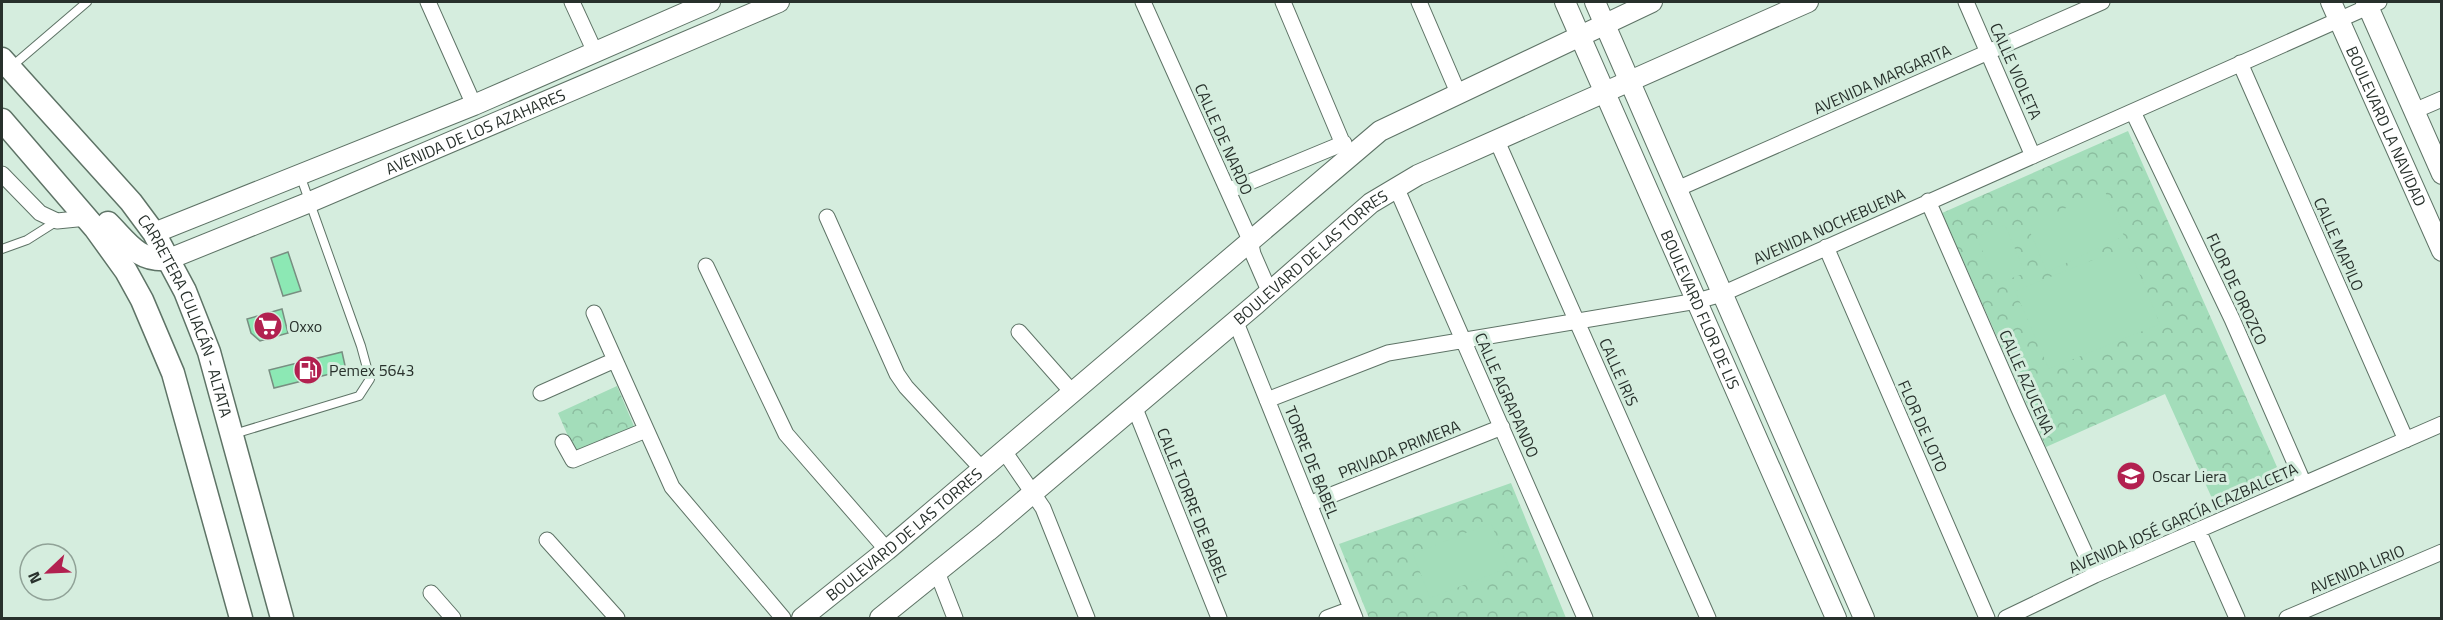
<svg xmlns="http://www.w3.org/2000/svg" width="2443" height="620" viewBox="0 0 2443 620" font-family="'Titillium Web',sans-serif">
<defs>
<pattern id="park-crowns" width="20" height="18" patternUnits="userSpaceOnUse" patternTransform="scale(1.5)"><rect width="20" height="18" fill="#a3ddba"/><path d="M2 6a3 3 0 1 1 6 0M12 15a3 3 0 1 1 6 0" fill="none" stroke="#8cbea0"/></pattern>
</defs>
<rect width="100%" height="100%" fill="#d5edde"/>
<path fill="url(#park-crowns)" d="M2128,131L2281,476L2215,505L2165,394L2046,447L1942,213Z
M617,386L636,431L577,457L558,413Z
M1511,483L1566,618H1369L1339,544Z"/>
<path fill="#a3ddba" d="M2104,189L2124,236L2047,272L2028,227Z
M2005,225L2025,273L1996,284L1977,237Z
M2128,246L2160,324L2049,369L2015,291Z
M1491,523L1508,568L1430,598L1413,554Z"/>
<path fill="#8ce8b4" stroke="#788e81" stroke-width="1.5" d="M288,252L301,291L283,296L271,258Z
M282,309L288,333L260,341L251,333L247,319Z
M342,352L346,370L274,388L269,370Z"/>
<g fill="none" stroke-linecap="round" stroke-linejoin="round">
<g stroke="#5e7366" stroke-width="10">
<path id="service" d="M11,67L87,2
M2,249L27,240L57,221
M234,434L359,396L370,379L361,346L300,175"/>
</g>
<g stroke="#5e7366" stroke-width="17">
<path id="minor" d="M428,2L474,105
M572,2L595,52
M1143,2L1250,240L1253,254L1270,293
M1283,2L1348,156
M1419,2L1459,95
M1966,2L2033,156
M2240,63L2406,440
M2414,111L2442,99
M2133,112L2232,319L2304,484
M1497,141L1708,618
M2,174L40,213L57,221L87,218
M1396,187L1585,618
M1677,189L2102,2
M1228,191L1344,143
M1928,201L2019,409L2095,575
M827,217L897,374L906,387L982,469
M1826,247L1987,618
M706,266L786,434L887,550
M594,313L672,487L783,618
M1235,320L1355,618
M1019,332L1072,392
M541,393L615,360
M1267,400L1388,353L1697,301L1722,294L2379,2
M1134,406L1219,618
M563,442L573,460L646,430
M1004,451L1043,508L1087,618
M1309,504L1502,427
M2198,530L2237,618
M547,540L617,618
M937,572L955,618
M431,593L453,618
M1327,618L1351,609
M2006,618L2095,575L2442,424
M2287,618L2442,552"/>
</g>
<g stroke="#5e7366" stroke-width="22">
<g id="tertiary">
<path id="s1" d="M1565,2L1836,618"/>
<path d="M1595,2L1864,618"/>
<path id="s2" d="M2331,2L2442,251"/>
<path d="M2366,2L2442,174"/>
<path d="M154,233L474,105L710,2"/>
<path id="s3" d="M169,259L310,202L779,2"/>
<path id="s4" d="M802,618L887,550L1380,131L1652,2"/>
<path id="s5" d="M880,618L988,531L1256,304L1371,203L1418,175L1808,2"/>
</g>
</g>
<g stroke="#5e7366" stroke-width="25">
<g id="secondary">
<path id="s6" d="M2,59L131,202L154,233L185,291L209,352L282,618"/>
<path d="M2,120L95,228L126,271L142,300L173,373L241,618"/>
<path d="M108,223C128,243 138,262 169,259"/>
</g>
</g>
<use href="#service" stroke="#fff" stroke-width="8"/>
<use href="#minor" stroke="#fff" stroke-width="15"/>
<use href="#tertiary" stroke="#fff" stroke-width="20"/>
<use href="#secondary" stroke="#fff" stroke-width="22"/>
</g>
<defs>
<g id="supermarket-disc" transform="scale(1.5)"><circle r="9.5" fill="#b22150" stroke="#d5edde"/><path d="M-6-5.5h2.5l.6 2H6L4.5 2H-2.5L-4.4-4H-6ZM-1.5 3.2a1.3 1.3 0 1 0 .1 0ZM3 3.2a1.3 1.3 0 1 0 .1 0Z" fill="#fff"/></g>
<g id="fuel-disc" transform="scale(1.5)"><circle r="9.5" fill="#b22150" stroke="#d5edde"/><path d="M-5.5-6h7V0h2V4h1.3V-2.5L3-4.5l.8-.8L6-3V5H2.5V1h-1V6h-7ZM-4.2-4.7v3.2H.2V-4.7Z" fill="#fff"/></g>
<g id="school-disc" transform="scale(1.5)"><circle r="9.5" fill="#b22150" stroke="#d5edde"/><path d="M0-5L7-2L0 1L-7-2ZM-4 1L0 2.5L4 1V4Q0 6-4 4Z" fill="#fff"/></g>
</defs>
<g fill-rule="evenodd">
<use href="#supermarket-disc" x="268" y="326"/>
<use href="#fuel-disc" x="308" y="370"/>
<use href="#school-disc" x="2131" y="476"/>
</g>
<g text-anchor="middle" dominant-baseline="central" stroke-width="6" stroke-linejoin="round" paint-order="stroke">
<g font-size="16" fill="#28312c" stroke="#d5edde">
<text transform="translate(2016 71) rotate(66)">CALLE VIOLETA</text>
<text transform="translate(1882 79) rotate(-24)">AVENIDA MARGARITA</text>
<text stroke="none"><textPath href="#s2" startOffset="136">BOULEVARD LA NAVIDAD</textPath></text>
<text stroke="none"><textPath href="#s3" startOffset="332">AVENIDA DE LOS AZAHARES</textPath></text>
<text transform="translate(1224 139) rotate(66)">CALLE DE NARDO</text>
<text transform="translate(1829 226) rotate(-24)">AVENIDA NOCHEBUENA</text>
<text transform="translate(2339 244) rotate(66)">CALLE MAPILO</text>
<text stroke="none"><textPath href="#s5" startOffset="562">BOULEVARD DE LAS TORRES</textPath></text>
<text transform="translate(2237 289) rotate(65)">FLOR DE OROZCO</text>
<text stroke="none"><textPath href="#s1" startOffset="336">BOULEVARD FLOR DE LIS</textPath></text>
<text stroke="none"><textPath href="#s6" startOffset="320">CARRETERA CULIACÁN - ALTATA</textPath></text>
<text transform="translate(1619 372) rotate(66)">CALLE IRIS</text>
<text transform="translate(2027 382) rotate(66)">CALLE AZUCENA</text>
<text transform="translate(1507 395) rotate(66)">CALLE AGRAPANDO</text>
<text transform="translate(1923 426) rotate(66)">FLOR DE LOTO</text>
<text transform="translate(1399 449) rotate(-22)">PRIVADA PRIMERA</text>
<text transform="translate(1312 462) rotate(68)">TORRE DE BABEL</text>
<text transform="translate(1193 505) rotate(68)">CALLE TORRE DE BABEL</text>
<text transform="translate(2183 518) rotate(-24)">AVENIDA JOSÉ GARCÍA ICAZBALCETA</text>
<text stroke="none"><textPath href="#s4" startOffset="132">BOULEVARD DE LAS TORRES</textPath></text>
<text transform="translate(2357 569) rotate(-23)">AVENIDA LIRIO</text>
</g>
<g font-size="16" fill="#28312c" stroke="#d5edde" text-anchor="start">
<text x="289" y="326">Oxxo</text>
<text x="329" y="370">Pemex 5643</text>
<text x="2152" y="476">Oscar Liera</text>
</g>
</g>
<rect width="2443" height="620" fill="none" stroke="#28312c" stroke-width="6"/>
<g transform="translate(48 572) rotate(247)"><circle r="28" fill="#d5edde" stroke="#90a297" stroke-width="1.5"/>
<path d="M0-4.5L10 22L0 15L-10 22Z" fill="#b22150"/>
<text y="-9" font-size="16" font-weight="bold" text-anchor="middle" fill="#28312c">N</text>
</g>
</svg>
